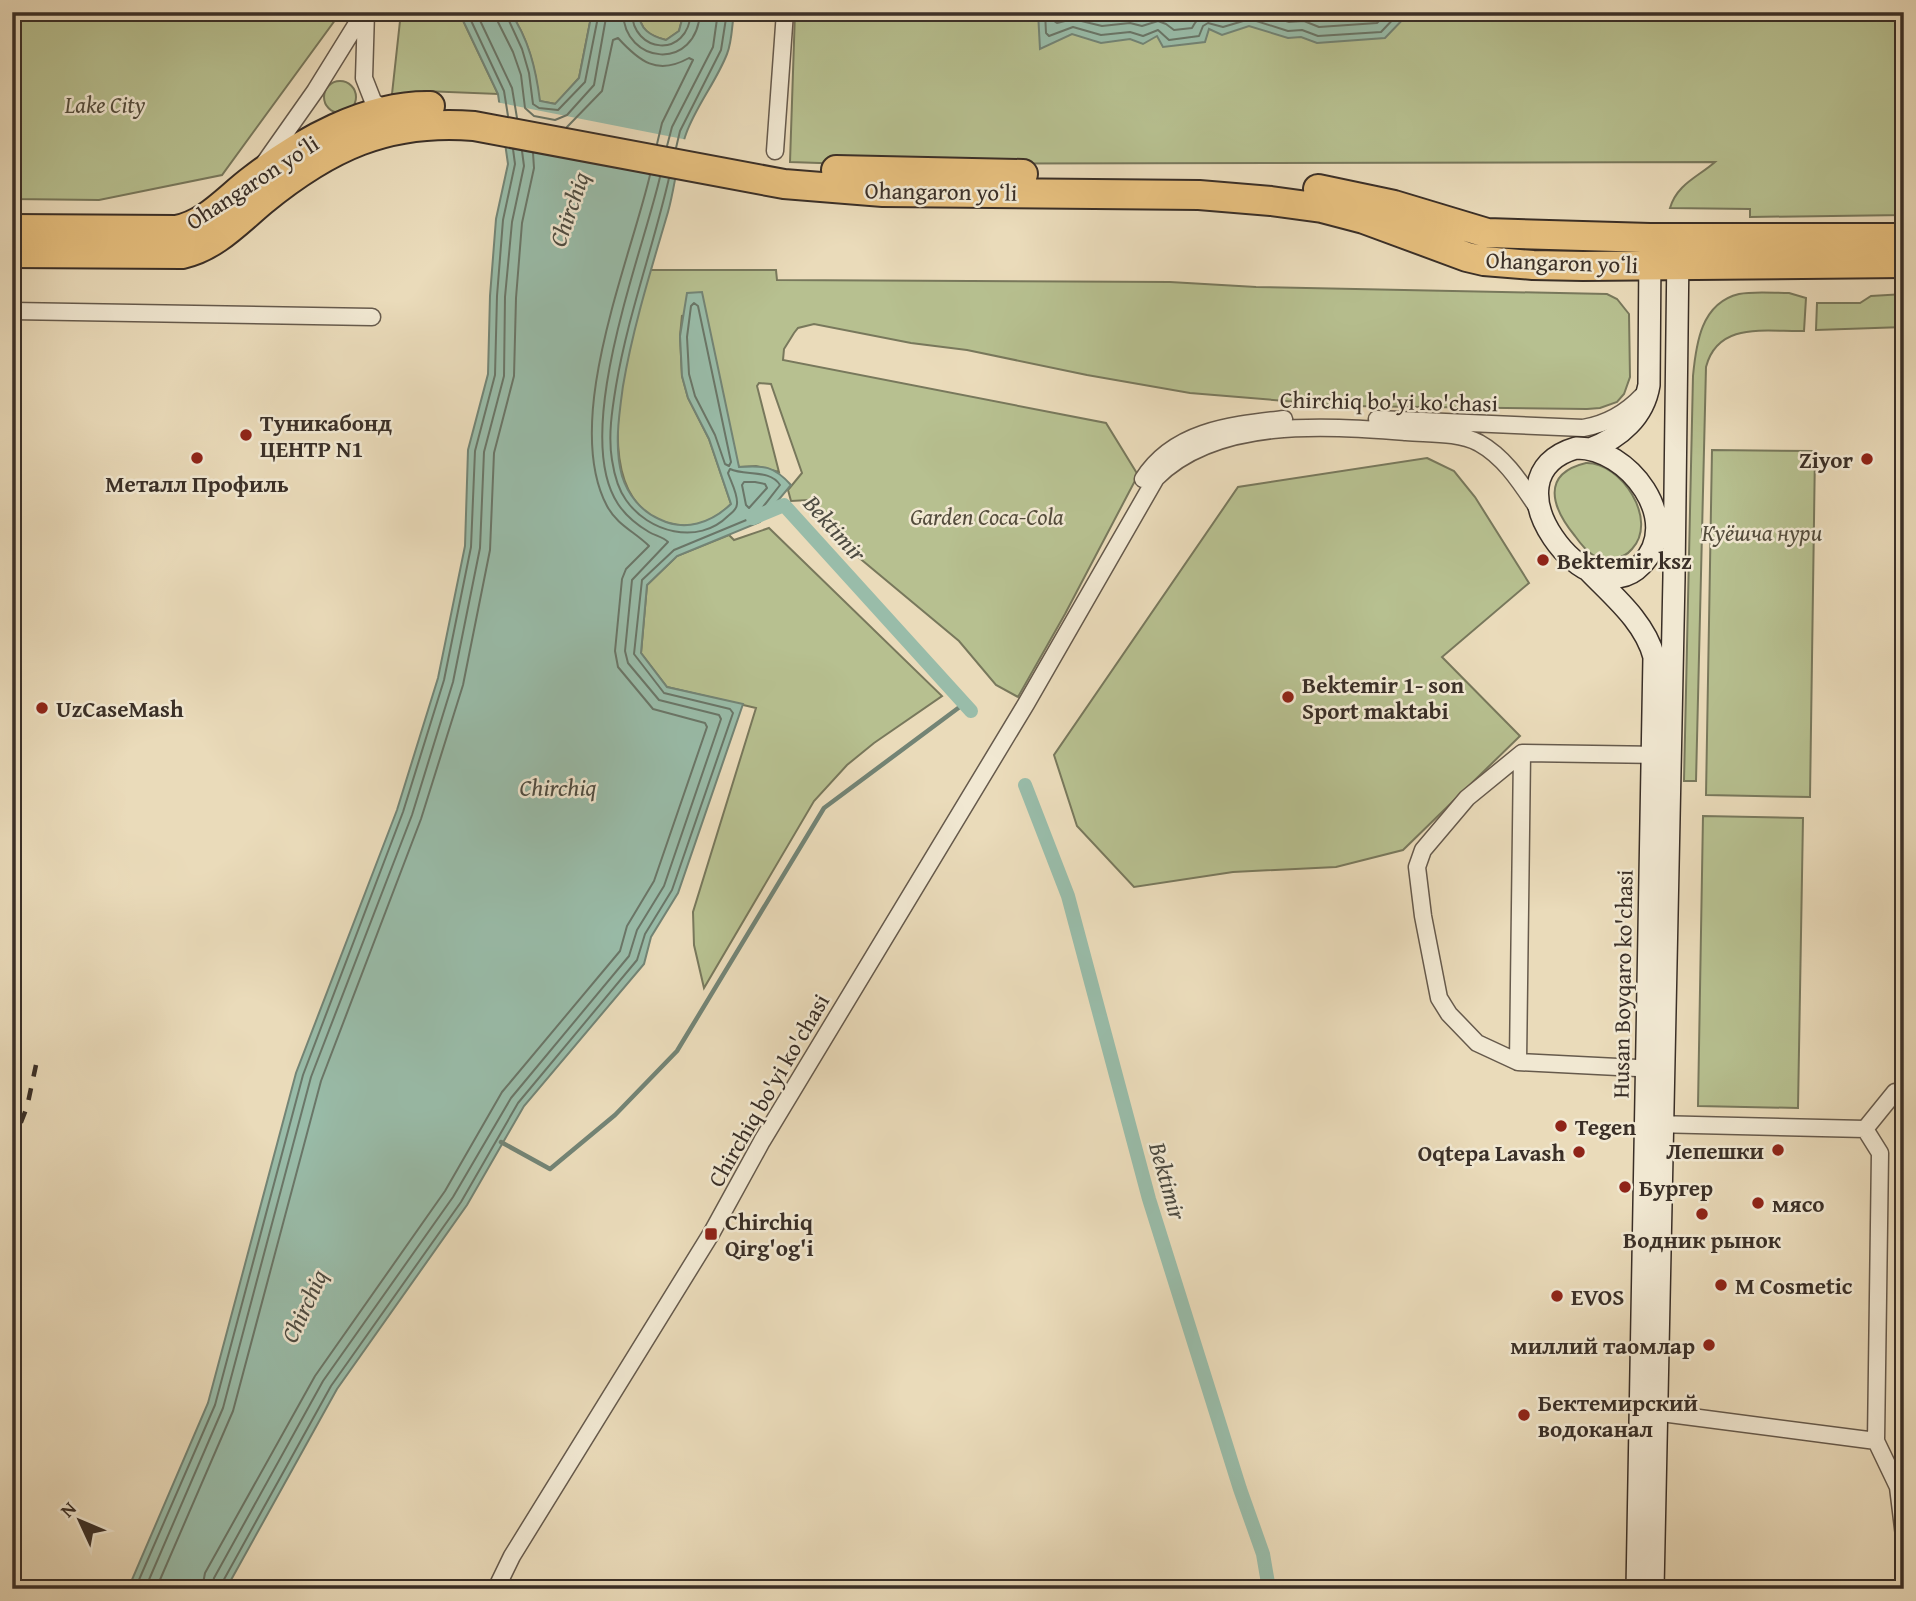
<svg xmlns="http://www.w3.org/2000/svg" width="1916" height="1601" viewBox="0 0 1916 1601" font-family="'Gentium Book Plus',serif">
<rect width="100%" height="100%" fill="#eadbba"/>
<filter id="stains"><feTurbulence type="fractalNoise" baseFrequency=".00286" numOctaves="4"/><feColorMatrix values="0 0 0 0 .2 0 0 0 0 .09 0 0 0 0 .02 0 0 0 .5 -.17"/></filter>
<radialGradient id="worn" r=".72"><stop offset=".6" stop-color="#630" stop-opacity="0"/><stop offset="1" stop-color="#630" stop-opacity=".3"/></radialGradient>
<path fill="#b7c090" stroke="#78785c" stroke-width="2" d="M12,12H341L222,175L99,200L12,199Z
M401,12H459L498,94L424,91L422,96L392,94Z
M510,12H592L579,78L556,104L539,101C536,70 529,39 510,12Z
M639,12H684L679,31L666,40C650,36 639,29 639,12Z
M795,12H1904V215L1750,217V209L1670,208C1677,184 1698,177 1715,162L849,164L790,162Z
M324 97a16 16 0 1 1 32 0a16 16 0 1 1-32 0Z
M650,270H776L777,280L1170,282L1256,287L1607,294L1617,299L1629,314L1630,377L1624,394L1617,402L1600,408L1587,409L1346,406L1190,393L1087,375L967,350L911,343L814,324L798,328L794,333L784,349L783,360L1106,423L1138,475L1065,614L1018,697L996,685L959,641L839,541L826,527L809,500L791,501L788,490L802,473L771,384L759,383L757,386L779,472L756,466L739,467L682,315L680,336L682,376L688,398L709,439L731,504C714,521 693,530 668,523C578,497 633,331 650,270Z
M1789,293L1806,298L1804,331C1766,332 1718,321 1706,367L1696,781H1684L1693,376C1696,344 1701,303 1739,294C1754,291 1773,293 1789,293Z
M1904,294V327L1816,330L1817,303H1860L1871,296Z
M1712,450L1815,451L1810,797L1706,795Z
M1427,458L1454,471L1475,497L1529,583L1442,657L1520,736L1403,850L1336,867L1233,872L1134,887L1077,826L1054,755L1238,487Z
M1586,463C1621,462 1659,520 1632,549C1623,560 1605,562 1593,555C1586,551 1580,543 1575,536C1552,508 1540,474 1586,463Z
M769,528L942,696L874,743L847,765L814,801L704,988L694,945L693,912L756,708L667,687L641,653L647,585L677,556L729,535L734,540Z
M1703,816L1803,818L1798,1108L1698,1106Z"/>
<path fill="#99bca9" stroke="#738475" stroke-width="2" d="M459,12H510C529,39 536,70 540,101L555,104L579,78L592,12H639C639,29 650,36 666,40L679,31L684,12H734C732,25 732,42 727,54C716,82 696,106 686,134C677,159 675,187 668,212C651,270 633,327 623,386C619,415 614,447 622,476C628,495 641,511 659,519C685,532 711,523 731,504L709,439L688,398L682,376L680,336L687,293L702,292L739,467C764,465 774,466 791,485L760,522L677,556L647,585L641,653L667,687L743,704L678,893L651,937L644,964L524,1106L467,1205L337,1389L226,1589H128L208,1403L296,1073L397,810L438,678L465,546L468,450L488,374L490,296L496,219L508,164L498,94Z
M1038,12H1410L1385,38L1317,43L1301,37L1288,38L1249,26L1222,35L1209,29L1205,42L1163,47L1157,36L1143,44L1130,39L1101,43L1072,34L1040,49Z"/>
<path fill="#eadbba" d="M496,102L688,140L680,175L501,140Z"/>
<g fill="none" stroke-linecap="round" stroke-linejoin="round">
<path stroke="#6a7668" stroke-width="2" d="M467,12L504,91L508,116
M476,12L512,88L517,118
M496,12L497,20L513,52L521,75L525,108L534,116L555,120L567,115L594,85L607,12
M505,12L522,49L529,73L533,104L539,108L558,110L585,82L599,12
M623,12C624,65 697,72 700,12
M632,12C632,53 688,60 691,12
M1045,12L1046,33L1049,36L1073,27L1101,35L1130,32L1143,36L1158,30L1169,40L1199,36L1203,26L1208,23L1223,27L1250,19L1288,31L1302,30L1318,36L1381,32L1400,12
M1054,12V21L1057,23L1073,19L1102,26L1130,23L1142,26L1158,21L1166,24L1174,30L1192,28C1202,10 1205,15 1222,17C1227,18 1235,14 1239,12
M1257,12L1289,22L1304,21L1319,27L1377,23L1388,12
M567,127L602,91L613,40L618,38C639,61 657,76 689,58L693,60L662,123L657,144
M667,146L672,127L713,47L718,12
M676,148L680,131L721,50L727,12
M694,303L698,306L731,462L729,466L725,464L715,435L695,396L689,374L687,337L691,306Z
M755,482L765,484L767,488L749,508L746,505L742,485L744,482Z
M135,1589L215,1405L303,1075L403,812L444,680L471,547L475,451L495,375L497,296L503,220L515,164L513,149
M145,1589L223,1408L311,1077L412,815L453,682L480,548L484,452L504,376L505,297L512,222L524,166L522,151
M156,1589L233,1411L321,1081L421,819L463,685L490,550L494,453L514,376L516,298L522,223L534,168L533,153
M202,1589L205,1573L315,1376L445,1191L502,1092L620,951L627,926L654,881L707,727L705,723L653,709L618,667L615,651L622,579L626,569L649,546C635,532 617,525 607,506C562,421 629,264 650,175
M212,1589L214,1578L323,1381L453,1197L511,1098L629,956L637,930L664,886L721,719L719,715L659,700L628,663L625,651L632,580L668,542C663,537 656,536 649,532C637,525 626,516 618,504C571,433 642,255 660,177
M221,1589L222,1583L331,1386L461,1202L518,1103L637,960L645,934L672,890L733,713L730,709L664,693L634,654L642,580L674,550L756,516L780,485C770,469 745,476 730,469L728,473C731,482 738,494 737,504C737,509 732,513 728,516C698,546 648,532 626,500C618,489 614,473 612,460C608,436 612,410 616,386C628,315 653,248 669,178"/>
<path stroke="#738475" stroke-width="4.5" d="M501,1142L550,1169L615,1115L677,1051L824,808L965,703"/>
<path stroke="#99bca9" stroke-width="14" d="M753,518L784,505L971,711
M1025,785L1068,896L1149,1199L1240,1489L1263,1554L1269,1589"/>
<g stroke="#665a4c" stroke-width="19">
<path id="street" d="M366,12L364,78L373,101L385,111
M775,151L785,12
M265,162L315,91L364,12
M12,311L372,317
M1377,419L1583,428C1607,424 1625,414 1642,396
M1143,479C1174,430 1232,425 1284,419
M1518,1062L1522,753
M1657,1069L1518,1062L1477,1043L1449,1014L1439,998L1423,916L1417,867L1423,850L1467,798L1522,753L1662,755
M1653,1124L1865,1129L1895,1092H1904
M1865,1129L1880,1153L1876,1441L1898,1487L1904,1536
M1646,1411L1876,1441
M496,1589L512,1556L711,1234L762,1141L1026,704L1156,478C1217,417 1326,426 1406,432C1429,434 1458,432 1479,443C1506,458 1522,485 1539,510"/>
</g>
<g stroke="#3a2f27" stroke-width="24">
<path id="secondary" d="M1576,448C1628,447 1685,521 1641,565C1590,619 1479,476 1576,448Z
M1590,449C1620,438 1644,416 1649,385L1650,251
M1589,571C1613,596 1645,622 1654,657L1637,1589
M1653,1589L1674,577L1678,250"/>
</g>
<g stroke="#3a2f27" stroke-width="32">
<path id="highway" d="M836,170L1023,174
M1318,189L1394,205L1487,233L1650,238H1904
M12,229L176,230C206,225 228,198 252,180C301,142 366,105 430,106
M12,253L182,254C214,247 237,222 262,201C328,147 387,119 474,126L784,184L883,192L1199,195L1271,201L1322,208L1364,219L1467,257L1484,261L1533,265L1583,266L1904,263"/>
</g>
<use href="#street" stroke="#f1e8d2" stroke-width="16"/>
<use href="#secondary" stroke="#f1e8d2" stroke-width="21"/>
<use href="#highway" stroke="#e5be7d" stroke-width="28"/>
<path stroke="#3a2f27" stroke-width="4.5" stroke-dasharray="12 12" stroke-linecap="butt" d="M12,1145L27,1107L36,1065"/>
</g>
<g fill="#8f2418" stroke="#f1e8d2" stroke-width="2.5">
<circle cx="246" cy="435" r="7"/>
<circle cx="197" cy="458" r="7"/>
<circle cx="1867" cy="459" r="7"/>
<circle cx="1543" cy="560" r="7"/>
<circle cx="1288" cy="697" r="7"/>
<circle cx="42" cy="708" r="7"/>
<circle cx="1561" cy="1126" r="7"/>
<circle cx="1778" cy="1150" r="7"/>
<circle cx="1579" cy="1152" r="7"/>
<circle cx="1625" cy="1187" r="7"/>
<circle cx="1758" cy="1203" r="7"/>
<circle cx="1702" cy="1214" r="7"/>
<rect x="704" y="1227" width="14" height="14" rx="3.5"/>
<circle cx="1721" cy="1285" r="7"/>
<circle cx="1557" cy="1296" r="7"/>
<circle cx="1709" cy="1345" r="7"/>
<circle cx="1524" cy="1415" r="7"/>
</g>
<g text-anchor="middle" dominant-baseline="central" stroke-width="5" stroke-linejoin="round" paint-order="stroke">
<g font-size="23" font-style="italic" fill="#534c3c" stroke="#f1e8d2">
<text x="105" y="104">Lake City</text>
<text x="987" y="516">Garden Coca-Cola</text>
<text x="1762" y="532">Куёшча нури</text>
</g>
<g font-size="23" fill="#3a2f27" stroke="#f1e8d2">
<text transform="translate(252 182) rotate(-33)">Ohangaron yoʻli</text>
<text transform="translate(941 191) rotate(1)">Ohangaron yoʻli</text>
<text transform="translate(1562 262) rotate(2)">Ohangaron yoʻli</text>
<text transform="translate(1389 401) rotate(1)">Chirchiq bo'yi ko'chasi</text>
<text transform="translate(1622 984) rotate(-89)">Husan Boyqaro ko'chasi</text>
<text transform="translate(768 1090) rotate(-60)">Chirchiq bo'yi ko'chasi</text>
</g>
<g font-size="23" font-weight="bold" fill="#3a2f27" stroke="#f1e8d2" text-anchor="start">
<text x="260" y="422">Туникабонд<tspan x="260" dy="26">ЦЕНТР N1</tspan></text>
<text x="1853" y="459" text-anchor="end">Ziyor</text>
<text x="197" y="483" text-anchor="middle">Металл Профиль</text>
<text x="1557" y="560">Bektemir ksz</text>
<text x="1302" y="684">Bektemir 1- son<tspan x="1302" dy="26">Sport maktabi</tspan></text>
<text x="56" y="708">UzCaseMash</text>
<text x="1575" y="1126">Tegen</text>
<text x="1764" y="1150" text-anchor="end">Лепешки</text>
<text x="1565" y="1152" text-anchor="end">Oqtepa Lavash</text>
<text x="1639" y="1187">Бургер</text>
<text x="1772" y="1203">мясо</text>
<text x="725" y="1221">Chirchiq<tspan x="725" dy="26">Qirg'og'i</tspan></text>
<text x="1702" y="1239" text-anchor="middle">Водник рынок</text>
<text x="1735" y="1285">M Cosmetic</text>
<text x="1571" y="1296">EVOS</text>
<text x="1695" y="1345" text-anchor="end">миллий таомлар</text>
<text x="1538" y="1402">Бектемирский<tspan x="1538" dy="26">водоканал</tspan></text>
</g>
<g font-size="24" font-style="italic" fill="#4d4b41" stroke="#f1e8d2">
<text transform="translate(569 209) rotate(-71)">Chirchiq</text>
<text transform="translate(835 528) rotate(48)">Bektimir</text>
<text x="558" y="787">Chirchiq</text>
<text transform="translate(1168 1181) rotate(74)">Bektimir</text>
<text transform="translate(304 1306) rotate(-65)">Chirchiq</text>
</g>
</g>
<rect width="1916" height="1601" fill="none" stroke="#eadbba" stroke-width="42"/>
<rect x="14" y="14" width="1888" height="1573" fill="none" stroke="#3a2f27" stroke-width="3.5"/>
<rect x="21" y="21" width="1874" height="1559" fill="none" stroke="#3a2f27" stroke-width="2"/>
<g transform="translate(80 1521) rotate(314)" stroke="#f1e8d2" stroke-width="5" paint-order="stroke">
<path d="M0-5L12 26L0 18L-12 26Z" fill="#3a2f27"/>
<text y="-10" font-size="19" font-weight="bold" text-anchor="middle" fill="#3a2f27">N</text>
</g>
<rect width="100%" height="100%" filter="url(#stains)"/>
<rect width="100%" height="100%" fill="url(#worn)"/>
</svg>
